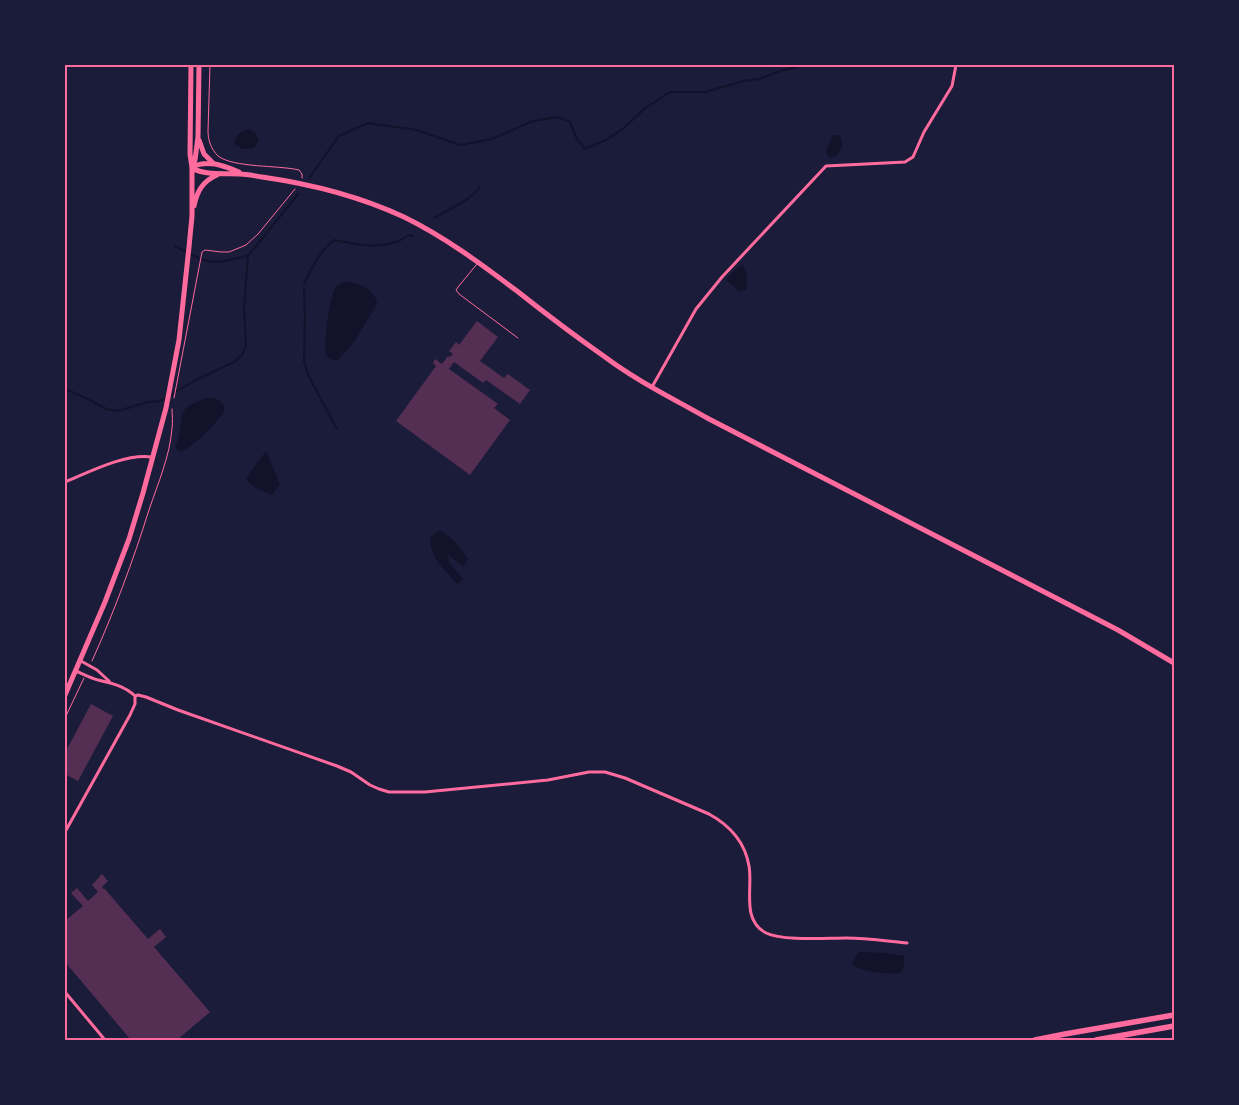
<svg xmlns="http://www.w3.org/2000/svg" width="1239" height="1105" viewBox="0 0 1239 1105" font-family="'Golos Text',sans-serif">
<rect width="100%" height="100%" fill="#1b1b3a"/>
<path fill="#12122b" d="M248,129L255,133L259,140L254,148L243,149L234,144C236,135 239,132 248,129Z
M833,135H839C845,144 842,147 837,155L830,158L826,153L828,145Z
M742,264C747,271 748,281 746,290L739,291L727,281L728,277Z
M345,282C357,282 376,289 377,304L354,342L338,360C333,361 328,359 326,354C323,345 330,297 335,288C337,285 341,284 345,282Z
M207,398C213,398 218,398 222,403C224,405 225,407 224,410C223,418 189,451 181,451C180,451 179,450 177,450L176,446C187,418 170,410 207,398Z
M266,451L280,484L272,495C262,491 252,488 246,478Z
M439,530C452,537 460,547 468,559L463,567L448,554L449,563L463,579L458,584C444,570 431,559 430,538Z
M859,952L885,953L904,956V965L901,973C883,974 868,973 852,965L855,957Z"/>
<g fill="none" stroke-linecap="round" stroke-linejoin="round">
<path stroke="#12122b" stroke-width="2" d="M310,177L339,136L368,123L417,130L460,145L492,139L533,121L558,117L570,122L577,139L585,149L606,140L624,128L644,109L670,92H705L744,81L759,79L780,71L800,66L821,65
M434,218C451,208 468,202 480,187
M175,246C185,251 196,258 208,261C221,264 236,258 248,256
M304,284C309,272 323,246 335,240L355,244L372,246L388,244L399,241L409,235L412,236H413
M304,289L305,317L304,361L308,375L337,429
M65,389L84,397L106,409L118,411L148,402L160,401L166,398
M170,395L196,380L234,362L242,355L246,346L244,308L248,256L298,194"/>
</g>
<path fill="#542f53" d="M477,321L498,337L480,361L504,378L508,374L530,390L520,404L486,380L483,383L454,362L449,369L498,404L494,408L510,420L470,475L396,421L436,366L433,363L435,359L442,364L448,356L450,357L453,354L449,351L453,346L456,342L459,345Z
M91,704L113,716L78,781L65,774V753Z
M102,874L108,881L102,887L103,889L104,888L148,939L160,929L166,937L154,947L210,1012L177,1040H131L65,962V921L83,906L71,893L77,888L88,901L98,892L92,885Z"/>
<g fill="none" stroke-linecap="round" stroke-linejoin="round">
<path stroke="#ff6b9d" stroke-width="1" d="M210,65L208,131C208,140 211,149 218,156C234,168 278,165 299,170L302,174V178
M174,398L202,252L205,250L221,252H229L246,245L258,234L295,189
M92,661C114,612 133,561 149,510C158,483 170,456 172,428C173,422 172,416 172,409
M65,718L84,678"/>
<path stroke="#ff6b9d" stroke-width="1" d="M477,264L458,287L456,290L459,294L518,338"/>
<path stroke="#ff6b9d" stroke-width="3" d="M652,387L696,309L722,277L826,166L905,162L913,157L924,132L952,86L956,65
M65,482C89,472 126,453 152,457
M81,661L97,670L109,681
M76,671C83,674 91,678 98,680C111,683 125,686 135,696L138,695L146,697L178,710L337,766L351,772L370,785L379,789L389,792H425L548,780L589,772H605L625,778L709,814C729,825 745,842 749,866C753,888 741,920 766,933C782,941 826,938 846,938C866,938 886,941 907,943
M65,832L130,715L135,704V696
M65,992L105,1040"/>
<path stroke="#ff6b9d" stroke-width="5" d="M199,140L204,154L213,163
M192,167L195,160L198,137L199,65
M192,167C208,159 224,166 239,172
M192,168C206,176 224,173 240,174C247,174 255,176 262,177C311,184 359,196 404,217C445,237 481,264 517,291C546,314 575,336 605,357C637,381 674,399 709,419L1118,630L1174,663
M194,206C197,191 203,181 217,175
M65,695L105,602L129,539L143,493L166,408L179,340L189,247L192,216V168L190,154L191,65"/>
<path stroke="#ff6b9d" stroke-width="5.5" d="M1035,1040L1065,1034L1174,1015
M1096,1040L1174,1026"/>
</g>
<rect width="1239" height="1105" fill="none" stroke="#1b1b3a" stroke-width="132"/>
<rect x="66" y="66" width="1107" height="973" fill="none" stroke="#ff6b9d" stroke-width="2"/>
</svg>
